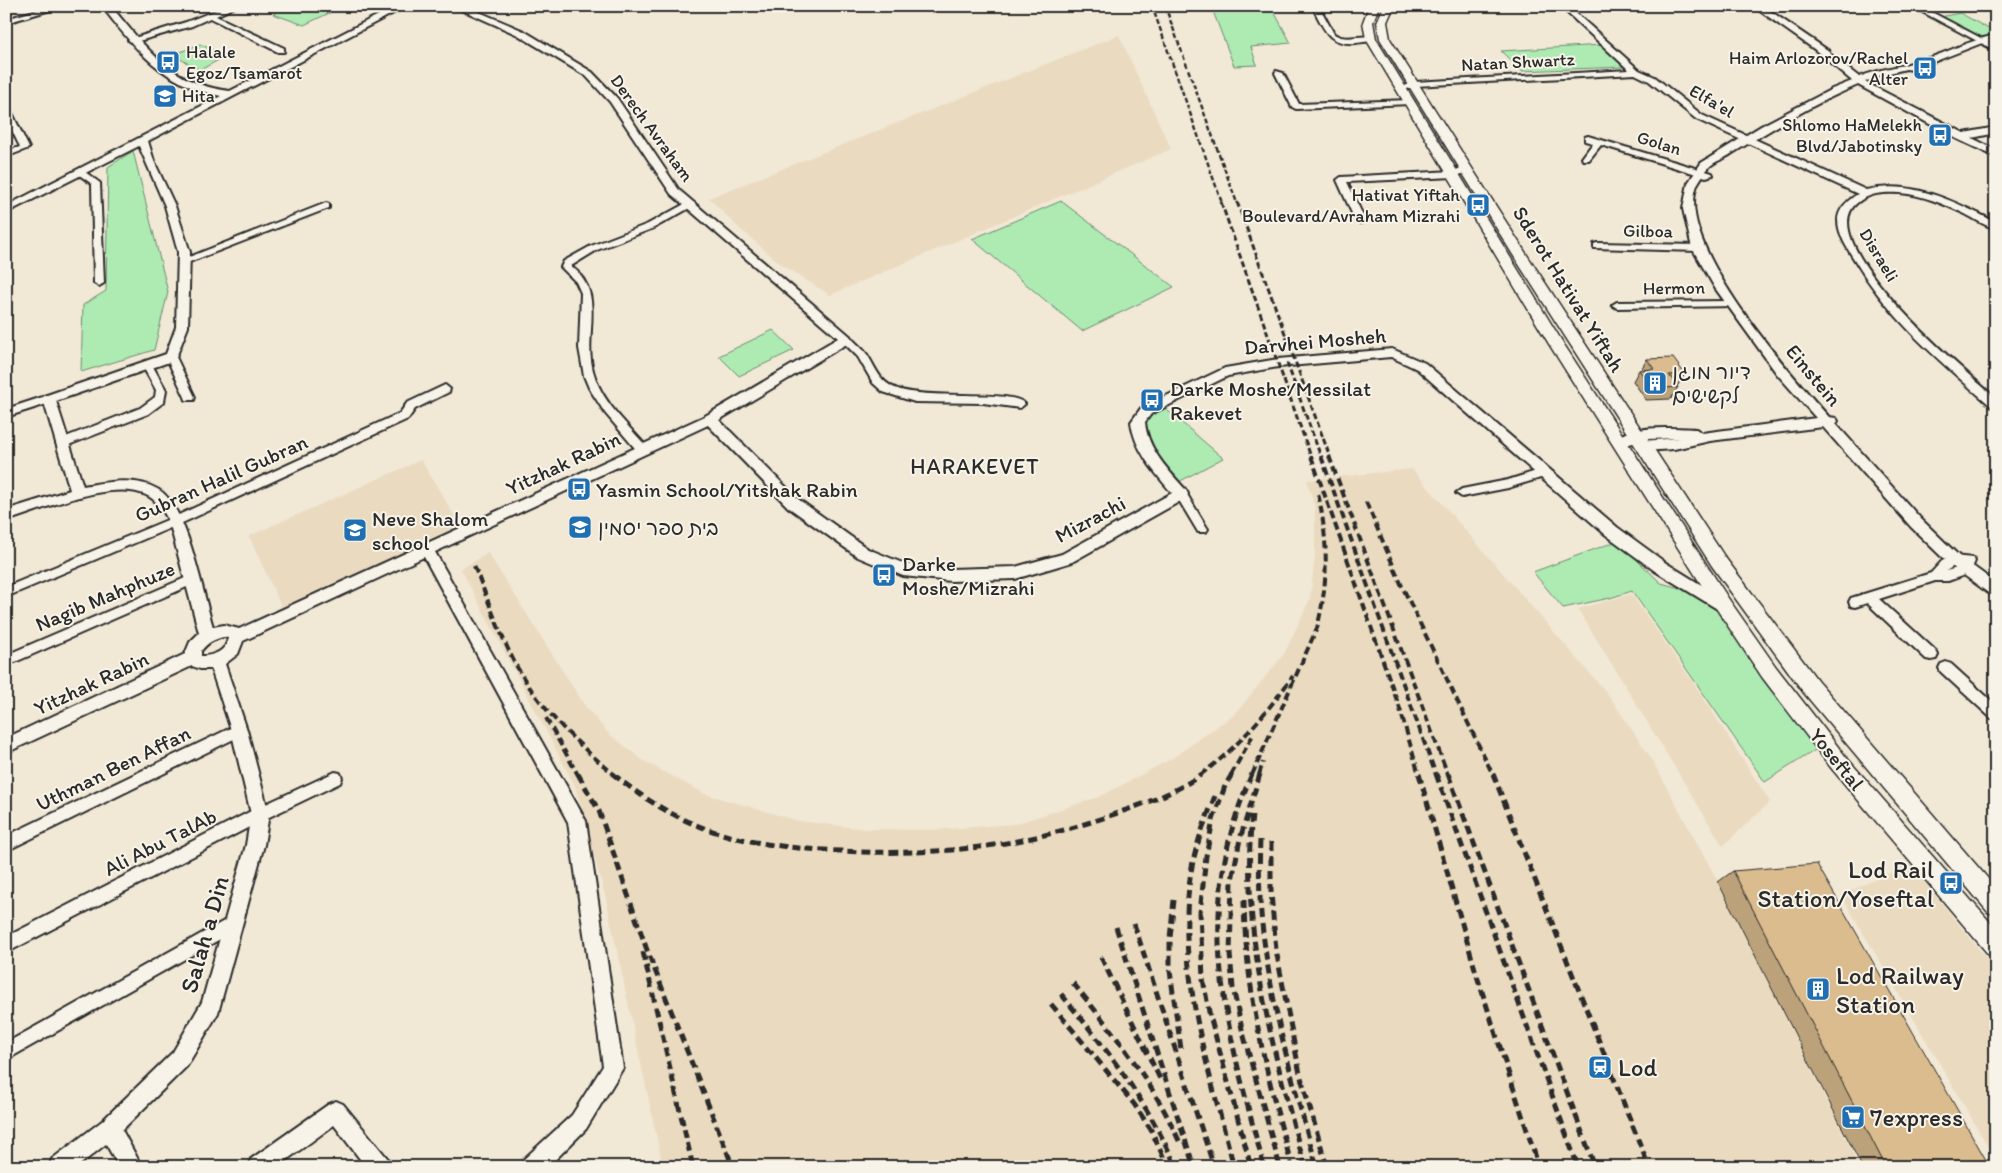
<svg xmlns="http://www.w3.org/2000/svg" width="2002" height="1173" viewBox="0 0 2002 1173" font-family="Itim,'Playpen Sans Hebrew',sans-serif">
<rect width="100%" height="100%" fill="#f1e8d6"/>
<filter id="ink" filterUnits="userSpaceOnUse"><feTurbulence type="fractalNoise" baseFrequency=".02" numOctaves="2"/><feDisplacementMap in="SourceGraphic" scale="10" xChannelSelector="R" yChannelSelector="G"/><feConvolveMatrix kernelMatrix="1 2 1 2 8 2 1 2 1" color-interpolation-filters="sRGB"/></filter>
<g filter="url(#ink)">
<path fill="#eadbc0" d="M1119,35L1171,149L830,295L782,265L737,226L709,198Z
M421,460L460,525L282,608L249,536Z
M1412,469L1607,693L1651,758L1717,880L1860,1167H663L606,899L575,786L461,569L488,553L585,706L608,733L644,761L705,794L799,821L866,829L932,830L1015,824L1099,797L1171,759L1235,714L1284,654L1310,599L1315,556V508L1307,480Z
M1631,594L1697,688L1770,802L1723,846L1578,609Z
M1910,864L1996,970V1160L1841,895Z"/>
<path fill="#adebb2" stroke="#6c8b6e" d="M290,6H344L304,25L273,14Z
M1211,6H1271L1291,43L1251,47L1257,65L1234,66Z
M1960,13L1996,33V35L1979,38L1940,17Z
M200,44L226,56L200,70L173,55Z
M1603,45L1623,64V67L1521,71L1501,51Z
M133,151L168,292L154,350L81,372L83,305L106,291L108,167Z
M1061,201L1174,287L1082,331L972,239Z
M773,330L794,350L739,376L719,356Z
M1160,404L1223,458L1173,485L1138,422Z
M1617,541L1661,583L1691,591L1713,603L1820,747L1765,782L1632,591L1610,598L1563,608L1533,572Z"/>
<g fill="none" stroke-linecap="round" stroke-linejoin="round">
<g stroke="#2b2b2b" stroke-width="4">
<path id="minor" d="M52,6H64L6,23V19Z
M227,6H237L216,16L284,48V52H278L210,18L192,26L135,42L128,40L186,22Z
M1312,6H1319L1334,34C1348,43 1364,32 1375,39C1370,42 1362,42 1356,43C1327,45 1324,28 1312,6Z
M1560,6H1568L1639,70L1655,77L1702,115L1866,190C1913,179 1955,202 1996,222V229C1985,226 1975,219 1965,214C1944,204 1923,195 1900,193C1884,192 1869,193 1857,203C1809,242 1968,374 1996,398V408L1992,407C1941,362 1889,319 1854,259C1847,248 1838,234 1838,220C1838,209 1849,199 1858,194L1696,119L1649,81L1635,74L1415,86L1402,91L1398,89L1414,82L1629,70Z
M1684,6H1706C1701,10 1689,10 1684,6Z
M1911,6H1920L1996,46V51Z
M1276,71L1283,73L1299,104L1410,100L1414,102L1410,104L1296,109L1292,107L1275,73Z
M6,107L10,109L29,148L6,157V151L20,147L6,118Z
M1588,136L1712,173L1713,175L1706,177L1601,145L1589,160H1583L1582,158L1593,143L1585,141V137Z
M1467,166L1470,167V171L1454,177L1347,182L1365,220L1360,223L1355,220L1337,180L1341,177L1453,171Z
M81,169L100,183L104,283L99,286L94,283L92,184L78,174L77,172Z
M690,201L695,204L693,206L654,228L597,250L571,266C609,295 580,337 595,377C604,404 628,425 647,447L649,450L647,453H639L605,413L589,388L584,376L579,348L581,293L576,282L561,267L564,261L591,246L648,224Z
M326,203L329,204V208L187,263H181L179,261Z
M1597,243L1698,245L1703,248L1698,251L1594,248V244Z
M1731,301L1735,302V306L1617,308L1612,305L1617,302Z
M846,336L850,337C855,342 861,347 866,353C874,364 878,379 891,386C918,402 1013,388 1025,404L1020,408L983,403L915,402L883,392L873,383L858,357L842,341L841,339L842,337Z
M171,354L176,357L195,397L194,400H186L185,397L166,357Z
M147,362L151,363L166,390L164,402L148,414L66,446H58L56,443L58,440L140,408L155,397L156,390L142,365Z
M445,385L450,389L449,392L415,409L408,419L180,524L6,597V587L172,518L400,413L407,403Z
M49,395L53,396L54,399L53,402L6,417V409Z
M1543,469L1547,470L1549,473L1547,476L1508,488L1462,497L1456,493L1462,489L1508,480Z
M1181,490L1185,491L1206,526L1208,529L1206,532H1198L1177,497L1175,494L1177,491Z
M1953,556L1973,558L1975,561L1970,573L1948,581H1935L1879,599L1936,651L1938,655L1936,659L1931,660L1926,659L1867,603L1855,607L1851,606L1849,602L1851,598L1931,573L1942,561ZM1961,565V567L1946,571L1954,566Z
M192,575L196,577L198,580L196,583L6,666V655Z
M1946,662L1951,664L1996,705V720L1991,718L1941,672L1939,668L1941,664Z
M239,724L244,726L246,730L244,734L6,851V836Z
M335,772L340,773L342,778L340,783L265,819L6,953V937L255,809Z
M233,916L238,919L241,924L238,929L6,1060V1043Z"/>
</g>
<g stroke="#2b2b2b" stroke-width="4">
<path id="tertiary" d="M102,6H111C145,47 172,85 230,91L396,6H407L148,141L154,161L175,206L190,252L188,327L175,360L56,401L83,486C107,482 136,476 159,490C187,506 203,594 213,627L224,625L239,629L705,416L838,338L671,194L610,102L586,76L518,35L453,6H465L524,31L592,72L617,98L679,190L850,336L852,339L850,342L719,420L798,499L868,549L905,564L951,569L1015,567L1062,554L1172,493C1155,473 1134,449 1131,422L1141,408L1225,368L1278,359L1392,349L1425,363L1617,527L1666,563L1729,602L1732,606L1729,610L1724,612L1719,610L1655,571L1606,535L1417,369L1391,357L1278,367L1228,376L1151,414L1145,422C1147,449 1169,471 1186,490L1188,494L1186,498L1072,562L1015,579L951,581L903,576L858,557L788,507L708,425L435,552L586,821L623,1068L586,1129L548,1167H521L524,1159L572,1115L603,1066L568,822L424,557L243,641L238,654L225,664L247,730L269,814L264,845L218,1013L187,1066L122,1130L142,1167H119L106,1144L77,1167H49L52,1159L102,1121L173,1052L202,1002L246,845L251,814L231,730L211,669H200L192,666L6,753V738L185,654L190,642L199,633L169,521C163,511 157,500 146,495C109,479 43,510 6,521V510L70,490L43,399L44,396L166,354L176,327L178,252L165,206L139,146L6,213V206L221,96C164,85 135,50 102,6ZM224,637L228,638C227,651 213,656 201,656V651C207,643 214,639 224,637Z
M1753,6H1763L1829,51L1830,54L1859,77C1879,69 1899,67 1919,61C1945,54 1969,40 1996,35V41L1982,43L1913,70L1906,69L1881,75L1865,82L1964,133L1996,127V133L1972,138L1996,150V157L1957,139L1858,85C1813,104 1772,129 1731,154C1724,159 1715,161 1709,167C1705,172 1701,178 1698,183C1671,242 1791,374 1829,417L1836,418L1838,421L1836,424L1921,519L1959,556L1996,583V597L1991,595L1949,564L1911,527L1823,427L1710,441L1674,449L1643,451L1638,449L1636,446L1638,443L1643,441L1680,438L1646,439L1620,447L1615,445L1613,442C1624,424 1678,428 1696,429L1702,433L1816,418L1777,374L1715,288L1692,248L1683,209L1688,183L1701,163L1761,126L1832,89L1852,81L1814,49Z
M336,1101L343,1104L388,1159L391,1167H366L334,1125L277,1167H248L251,1159L329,1104Z"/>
</g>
<g stroke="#2b2b2b" stroke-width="3">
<path id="secondary" d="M1369,6H1379L1373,22L1376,39L1563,343L1730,601L1776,667L1846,757L1996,929V957L1988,954L1832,769L1762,677L1718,611L1549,344L1366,39L1363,22Z
M1384,6H1394L1387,22L1390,39L1527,255L1724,556L1818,681L1996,888V915L1988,912L1804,693L1712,566L1513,255L1380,39L1377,22Z"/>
</g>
<use href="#minor" fill="#f7f3e8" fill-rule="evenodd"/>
<use href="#tertiary" fill="#f7f3e8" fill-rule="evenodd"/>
<use href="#secondary" fill="#f7f3e8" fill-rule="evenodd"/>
<path stroke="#2b2b2b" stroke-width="2.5" stroke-dasharray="5 2.5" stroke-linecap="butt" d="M1152,6L1222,203
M1165,6L1237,203"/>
<path stroke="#2b2b2b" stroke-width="3" stroke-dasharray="6 3" stroke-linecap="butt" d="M1221,202L1311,457
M1237,202L1330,457
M1287,363L1321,457"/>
<path stroke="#2b2b2b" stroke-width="4" stroke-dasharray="8 4" stroke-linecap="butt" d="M1311,456L1400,709L1419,775
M1321,456L1436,775
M1329,456L1448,775
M1366,502L1402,586L1493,775
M474,566C488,599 499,633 516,665C540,709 576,743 615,775
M546,718L578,775
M1200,775C1238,748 1266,713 1293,676
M1231,775L1254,733
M1252,775L1317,628C1329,581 1328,540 1318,493
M1259,775L1263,762"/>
<path stroke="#2b2b2b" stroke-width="5" stroke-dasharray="9 5" stroke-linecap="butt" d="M578,774L599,811L647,950L733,1167
M613,774C640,796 671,816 704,828C748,844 795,849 841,851C936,856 1016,848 1106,817C1138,806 1174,794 1202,774
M1232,774L1225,786L1213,820L1206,856L1200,913L1203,979L1209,1012L1251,1167
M1252,774C1190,913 1227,1028 1264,1167
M1260,774L1240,839L1232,880L1230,954L1233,988L1242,1029L1280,1167
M1419,774L1477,976L1539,1167
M1436,774L1578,1167
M1448,774L1595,1167
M1493,774L1649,1167
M1215,796C1203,826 1192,855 1189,887C1178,981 1211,1077 1234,1167
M1252,815C1240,934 1274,1053 1305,1167
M1260,840C1259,868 1259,896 1262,924C1271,1007 1294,1087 1317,1167
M1271,842V893L1276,950L1300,1074L1327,1167
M1174,900L1170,938V971L1181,1049
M1244,900C1245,992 1268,1079 1292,1167
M1134,924L1214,1167
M1116,927L1194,1167
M643,952L693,1167
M1101,957L1160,1079
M1073,983C1114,1033 1154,1083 1180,1143
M1061,994C1106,1048 1148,1102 1176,1167
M1051,1004L1134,1104L1151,1130L1168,1167"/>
</g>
<path fill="#bba27a" stroke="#2b2b2b" d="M1647,359L1685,374L1678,385H1676L1678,387L1671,399L1646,400L1633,381L1639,370H1641Z
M1733,871L1990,1167H1862L1718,882Z"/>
<path fill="#dabc8e" stroke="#2b2b2b" d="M1673,358L1685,374L1669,375L1678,387L1653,389L1639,370L1654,369L1647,359Z
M1817,864L1990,1167H1886L1733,871Z"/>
</g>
<defs>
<g id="bus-square" transform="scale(1.25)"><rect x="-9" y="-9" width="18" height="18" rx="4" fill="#1f6fb2" stroke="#f7f3e8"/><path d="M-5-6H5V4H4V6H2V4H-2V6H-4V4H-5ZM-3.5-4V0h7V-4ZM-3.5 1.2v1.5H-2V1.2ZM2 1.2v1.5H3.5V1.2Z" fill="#fff"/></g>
<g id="school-square" transform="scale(1.25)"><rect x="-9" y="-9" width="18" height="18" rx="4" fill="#1f6fb2" stroke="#f7f3e8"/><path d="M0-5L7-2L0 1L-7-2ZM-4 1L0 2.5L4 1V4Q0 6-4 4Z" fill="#fff"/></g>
<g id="building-square" transform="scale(1.25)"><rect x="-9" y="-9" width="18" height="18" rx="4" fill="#1f6fb2" stroke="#f7f3e8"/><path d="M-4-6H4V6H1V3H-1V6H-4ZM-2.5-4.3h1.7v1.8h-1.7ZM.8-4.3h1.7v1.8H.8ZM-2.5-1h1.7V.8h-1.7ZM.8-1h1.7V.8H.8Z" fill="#fff"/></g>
<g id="station-square" transform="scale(1.25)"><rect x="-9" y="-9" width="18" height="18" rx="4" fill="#1f6fb2" stroke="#f7f3e8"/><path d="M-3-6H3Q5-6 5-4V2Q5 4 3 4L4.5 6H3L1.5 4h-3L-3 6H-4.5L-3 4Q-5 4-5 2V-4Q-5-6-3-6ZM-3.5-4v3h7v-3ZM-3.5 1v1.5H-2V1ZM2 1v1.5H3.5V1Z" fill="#fff"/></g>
<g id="supermarket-square" transform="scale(1.25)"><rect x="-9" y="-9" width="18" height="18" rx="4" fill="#1f6fb2" stroke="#f7f3e8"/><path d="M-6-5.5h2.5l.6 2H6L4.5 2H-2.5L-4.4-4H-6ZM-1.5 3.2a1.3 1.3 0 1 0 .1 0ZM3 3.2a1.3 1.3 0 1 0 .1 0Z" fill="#fff"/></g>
</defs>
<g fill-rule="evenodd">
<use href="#bus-square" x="168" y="62"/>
<use href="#bus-square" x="1925" y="68"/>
<use href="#school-square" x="165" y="96"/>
<use href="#bus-square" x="1940" y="135"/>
<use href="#bus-square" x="1478" y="205"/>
<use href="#building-square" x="1655" y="383"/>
<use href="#bus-square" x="1152" y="400"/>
<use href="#bus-square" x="579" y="489"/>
<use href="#school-square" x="580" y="527"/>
<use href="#school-square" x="355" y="530"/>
<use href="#bus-square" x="884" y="575"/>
<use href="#bus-square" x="1951" y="883"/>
<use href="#building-square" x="1818" y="989"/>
<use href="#station-square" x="1600" y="1067"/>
<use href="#supermarket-square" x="1853" y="1117"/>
</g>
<g text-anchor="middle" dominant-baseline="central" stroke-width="4" stroke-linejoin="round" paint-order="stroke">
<g font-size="18" fill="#2b2b2b" stroke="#f7f3e8" text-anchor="end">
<text x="186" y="52" text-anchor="start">Halale<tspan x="186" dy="21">Egoz/Tsamarot</tspan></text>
<text x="1908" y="58">Haim Arlozorov/Rachel<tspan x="1908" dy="21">Alter</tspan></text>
<text x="182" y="96" text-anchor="start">Hita</text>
<text x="1922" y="125">Shlomo HaMelekh<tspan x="1922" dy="21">Blvd/Jabotinsky</tspan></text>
<text x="1460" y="195">Hativat Yiftah<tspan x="1460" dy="21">Boulevard/Avraham Mizrahi</tspan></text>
</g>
<g font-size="18" fill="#2b2b2b" stroke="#f7f3e8">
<text transform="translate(1518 62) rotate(-3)">Natan Shwartz</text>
<text transform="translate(1712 101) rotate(30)">Elfa'el</text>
<text transform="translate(652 128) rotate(54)">Derech Avraham</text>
<text transform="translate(1659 143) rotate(17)">Golan</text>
<text transform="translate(1648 231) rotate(1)">Gilboa</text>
<text transform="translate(1879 255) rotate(59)">Disraeli</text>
<text transform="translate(1674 288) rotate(-1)">Hermon</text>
</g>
<g font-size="21" fill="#2b2b2b" stroke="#f7f3e8">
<text transform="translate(1569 289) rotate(58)">Sderot Hativat Yiftah</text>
<text transform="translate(1315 341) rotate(-5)">Darvhei Mosheh</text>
<text transform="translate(1814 375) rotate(50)">Einstein</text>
<text transform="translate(563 463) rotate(-25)">Yitzhak Rabin</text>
<text transform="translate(221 478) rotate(-24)">Gubran Halil Gubran</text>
<text transform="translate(1090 519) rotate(-28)">Mizrachi</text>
<text transform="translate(105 596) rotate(-23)">Nagib Mahphuze</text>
<text transform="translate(91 683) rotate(-25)">Yitzhak Rabin</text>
<text transform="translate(1837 759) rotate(51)">Yoseftal</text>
<text transform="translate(113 768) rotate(-26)">Uthman Ben Affan</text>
<text transform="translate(160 842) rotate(-27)">Ali Abu TalAb</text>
</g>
<g font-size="21" fill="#2b2b2b" stroke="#f7f3e8" text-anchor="start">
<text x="1672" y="371">דיור מוגן<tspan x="1672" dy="24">לקשישים</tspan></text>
<text x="1170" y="388">Darke Moshe/Messilat<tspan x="1170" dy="24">Rakevet</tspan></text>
<text x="596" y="489">Yasmin School/Yitshak Rabin</text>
<text x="372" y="518">Neve Shalom<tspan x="372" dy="24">school</tspan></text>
<text x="598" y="527">בית ספר יסמין</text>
<text x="902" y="563">Darke<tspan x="902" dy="24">Moshe/Mizrahi</tspan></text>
</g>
<g font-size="22" letter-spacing="1" fill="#2b2b2b" stroke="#f7f3e8">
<text x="975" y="466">HARAKEVET</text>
</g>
<g font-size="25" fill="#2b2b2b" stroke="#f7f3e8" text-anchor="start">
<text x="1934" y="869" text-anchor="end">Lod Rail<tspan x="1934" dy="29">Station/Yoseftal</tspan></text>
<text x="1836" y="975">Lod Railway<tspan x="1836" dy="29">Station</tspan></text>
<text x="1618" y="1067">Lod</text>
<text x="1870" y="1117">7express</text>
</g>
<g font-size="25" fill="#2b2b2b" stroke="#f7f3e8">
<text transform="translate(204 934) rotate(-74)">Salah a Din</text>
</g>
</g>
<rect width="2002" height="1173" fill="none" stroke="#f7f3e8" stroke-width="25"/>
<rect x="12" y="12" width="1977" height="1148" fill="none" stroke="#2b2b2b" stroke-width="2" filter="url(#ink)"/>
</svg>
